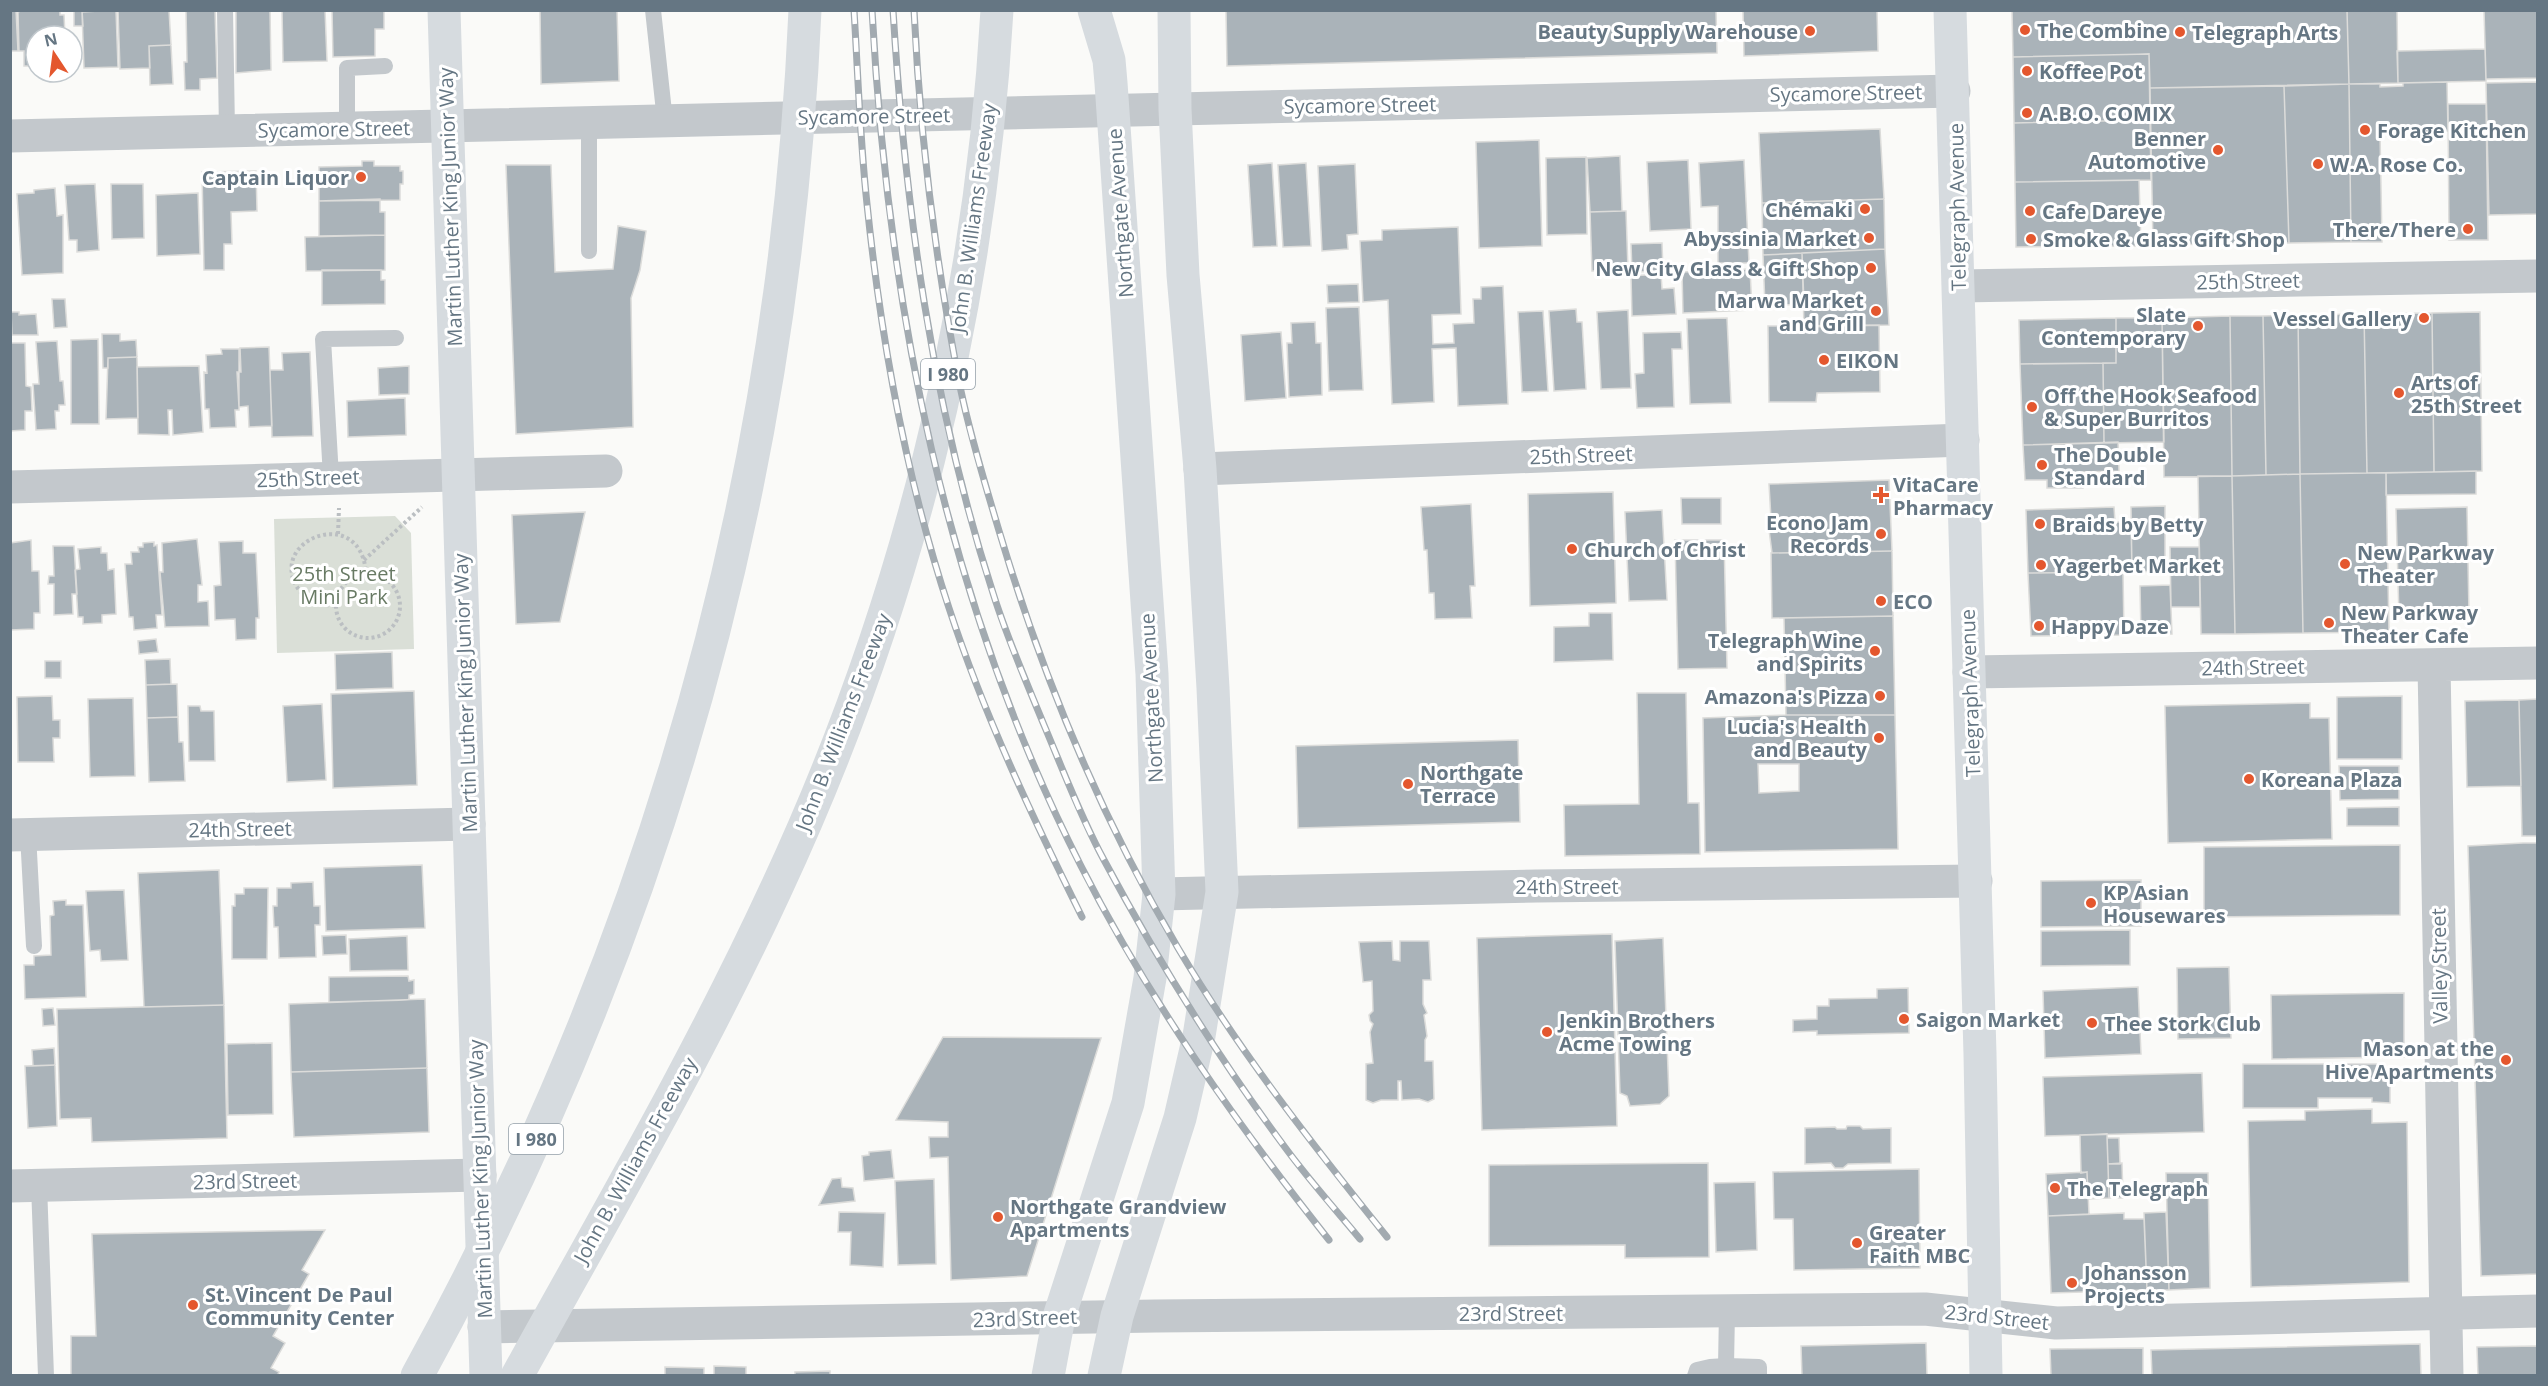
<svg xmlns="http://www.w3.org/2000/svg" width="2548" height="1386" viewBox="0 0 2548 1386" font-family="'Open Sans',sans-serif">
<rect width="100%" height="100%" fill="#fafaf8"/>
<path fill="#dadfd7" d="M395,516L411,533L414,649L277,653L274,519Z"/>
<path fill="#aab3b9" stroke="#dcdcda" stroke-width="1.5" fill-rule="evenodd" d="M10,10H16L18,51H10Z
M23,10H60V15H64L65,36H36V66H24V51H19L18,12Z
M74,10H82L83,26H74Z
M116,10L118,67L84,68L82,12Z
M118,10H169L171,45L149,46L150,68L120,69Z
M186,10H215L217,78L200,79V90H185L184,62H187Z
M236,10H270L271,70L236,73Z
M282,10H325L327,61L283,62Z
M332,10H384V29H375V56L333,57Z
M540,10H617L619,81L541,84Z
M1226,10H1716L1717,53L1227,66Z
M1743,10H1877L1878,51L1744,56Z
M2012,10H2347L2349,84L2150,88L2149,54L2013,57Z
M2347,10H2397L2398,83L2349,84Z
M2484,10H2538V78L2486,79Z
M171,45L173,84L150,85L149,46Z
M2485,49L2486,81L2398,83L2397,51Z
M2149,54L2150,120L2014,123L2013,57Z
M2447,82L2448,131L2380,132L2382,242H2351L2349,84H2380V87L2403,86V83Z
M2538,82V214L2489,215L2486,83Z
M2349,84L2351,242L2289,243L2284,86Z
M2284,86L2289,243L2153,245L2150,88Z
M2448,104H2486L2488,240H2449Z
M2150,120L2151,180L2015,182L2014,123Z
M1880,129L1884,199L1762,203L1759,133Z
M1539,140L1542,246L1479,248L1476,142Z
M1620,156L1622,211L1590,212L1587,158Z
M1586,157L1587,234L1547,235L1546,158Z
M1688,160L1691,229L1650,231L1647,162Z
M1744,160L1749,263H1718V206L1701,207L1699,163Z
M362,161H374V166H400V171H403V184H400V200L319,201V167L362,166Z
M1272,163L1277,246L1253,247L1248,165Z
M1306,163L1311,246L1283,247L1278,165Z
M1355,164L1358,234L1347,235L1348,249L1322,251L1318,166Z
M506,165H551L555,272L613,269L618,226L646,231L640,270L631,298L633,427L516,434Z
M256,171L257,211L231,212L232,244H224V270H204L202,172Z
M2139,180L2141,246L2016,247L2015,182Z
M95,184L99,250L77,252V240H69L65,185Z
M111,184H143L144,238L112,239Z
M55,188L57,216L63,215V273L22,275L17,194L34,193V190Z
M198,193L200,254L157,256L156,195Z
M380,199V212H385V235L319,236V201Z
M1884,199L1885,249L1763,255L1762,203Z
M1622,211H1626L1628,270L1592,271L1590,212Z
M1458,227L1461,314L1432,315L1433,344L1454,343L1453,324L1474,323L1473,299H1481V287L1503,286L1508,404L1458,406L1456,348L1432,349L1434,402L1392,404L1388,300L1363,302L1360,241L1382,240V230Z
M385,235V270L306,271L305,237Z
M1662,243L1663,271L1632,272L1631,244Z
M1885,249L1889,325L1804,327L1802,253Z
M1802,253L1804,304L1765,306L1763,255Z
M1750,269L1752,310L1683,313L1682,272Z
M322,270H381V280H385V304L322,305Z
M1661,274L1662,289L1674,288L1676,314L1632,316L1631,276Z
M1358,284L1359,302L1328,303L1327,285Z
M52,299H65L67,327L54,328Z
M1359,307L1363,390L1329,391L1326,308Z
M1576,309L1577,322H1582L1586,389L1554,391L1549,311Z
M1628,310L1631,388L1601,389L1597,312Z
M1543,311L1548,391L1522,392L1518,312Z
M11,312H19V315L36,314L38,335H12Z
M2480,312L2482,471L2434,472L2432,313Z
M2432,313L2434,472L2367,473L2364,314Z
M2364,314L2367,473L2300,474L2298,315Z
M2298,315L2300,474L2266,475L2263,316Z
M2230,316H2263L2266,475L2232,476Z
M2230,316L2232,476L2164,477L2162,318Z
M1727,318L1731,403L1690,404L1687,319Z
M2116,318H2162L2164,442L2104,443L2103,363H2116Z
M2116,318V363L2020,364L2019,320Z
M1315,322L1316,343H1321L1322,395L1289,397L1287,343H1292L1291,323Z
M1879,325L1880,392L1817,393L1816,402H1769L1768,326Z
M1281,332L1286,398L1245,401L1241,335Z
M1681,332L1682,349H1672L1674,407L1637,408L1635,374L1644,373L1643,333Z
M102,334H120V341L136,340L137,357L108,358V368H103Z
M98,339L99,424H71V340Z
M57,341L60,381H63L65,405H59V411H55L56,429L36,430L33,384H39L36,342Z
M10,343H25L26,386L31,387L32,411H25V430L10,431Z
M269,347L272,426L249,427L248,406L239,407L237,372H241L240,348Z
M221,349H239V410H235L236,427L210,428L209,409H205L204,372L207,373L206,355L222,354Z
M310,352L313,436L272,437L270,370H283L282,353Z
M137,357L138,418L106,419L108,358Z
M2103,363L2104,443L2023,445L2020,364Z
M199,366L203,432L173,435L172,410H168L169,435L138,434L137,367Z
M409,366V394L379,395L378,368Z
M405,398L406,435L348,437L347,401Z
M2118,442L2119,471L2082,472L2083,488H2047V480H2025L2023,445Z
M2476,471V494L2386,495V473Z
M2367,473H2386L2389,632L2303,633L2300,474Z
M2300,474L2303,633L2235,634L2232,476Z
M2198,476H2232L2235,634H2201Z
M1889,480L1892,551L1772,553L1768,522L1771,519L1769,484Z
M1613,492L1616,603L1530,606L1528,494Z
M1681,498H1721V524H1682Z
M1471,504L1475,586H1470L1472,618L1435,619L1434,593H1429L1427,550H1424L1421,507Z
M2165,506V571L2132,572L2131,507Z
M2114,507L2115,522H2131L2132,572L2028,573L2026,510Z
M2467,507L2469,615L2399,617L2396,509Z
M1662,510L1667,600L1629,601L1625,512Z
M585,512L560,622L516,624L512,515Z
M197,539L202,585H198V602L208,601L209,626L165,627L160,572H163L162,543Z
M31,540L32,571H39L40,613H34V629L10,630V543Z
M1675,540H1724L1727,668L1678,669Z
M243,541V553H256L259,618H256V639L236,640L235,619L215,620L214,586L221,585L219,542Z
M154,542V546L157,545L162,615H156L157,628L134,630L133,617H129L125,564H132L131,552H139L138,547H143V543Z
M53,546H74L77,594H72L73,614L54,615V584H48L49,576H54Z
M101,547V553H107L108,570L114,569L116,614L102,615V623L83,624V617H78L75,570L80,569L78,549Z
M2170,547H2199L2200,607H2171Z
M1892,551L1893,616L1772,618L1771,553Z
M2123,572L2124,635L2031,636L2028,573Z
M2170,585L2172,634L2141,635L2140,586Z
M1589,613H1612L1613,660L1554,662V627L1589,626Z
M1893,616L1895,715H1786L1784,618Z
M156,639L158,652L139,654L138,641Z
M392,652L393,688L336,690L335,654Z
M170,659L171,684L146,685L145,660Z
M45,661H61V678H45Z
M177,684L178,717L147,718L146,685Z
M414,691L417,785L333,788L331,694Z
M1637,693H1686L1688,803H1699L1700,854L1565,856L1564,805L1639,804Z
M52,696L53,720H60V738H53L54,762H18L17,697Z
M2402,696V759H2337V697Z
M133,698L135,776L90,777L88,699Z
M2538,699V836H2522L2519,700Z
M2519,700L2521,786L2467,787L2465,701Z
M2310,703V718H2329L2332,839L2168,843L2165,706Z
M322,704L326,780L287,782L283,706Z
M188,706H200L201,711H214L215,761H189Z
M1786,715H1895L1898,849L1705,852L1703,718ZM1758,764H1799V791L1759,793Z
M178,717L179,742H183L185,781L149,782L147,718Z
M1518,740L1520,822L1298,828L1296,746Z
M2339,766H2399V799L2340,800Z
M2399,807V826H2347V808Z
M2523,843H2538V1274L2481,1276L2468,846Z
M2400,845V915L2204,917V847Z
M422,865L425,928L326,931L324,868Z
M219,870L224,1005L144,1007L138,873Z
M2141,880V926L2041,927V881Z
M313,882L314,906H320V925H315L316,957L279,958L278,927H274L273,906H277V888H291V883Z
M244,888H268L267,959H232V906H235V894H244Z
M124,890L128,960L101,961L100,950L90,951L86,891Z
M66,900V905H83L86,997L25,999L24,965H34V956L51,955L50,916L54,915L53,901Z
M2130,930V965L2041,966V931Z
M1612,934L1617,1126L1482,1130L1477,938Z
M346,935L347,954L323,955L322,936Z
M407,936L408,970L350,971L349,939Z
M1663,938L1669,1096L1660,1104L1630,1106L1627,1096L1620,1093L1615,941Z
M1392,941L1393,960L1400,961V941H1429L1431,980H1423V1004L1427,1013L1424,1015L1427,1036L1425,1040V1061H1433L1434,1099L1428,1102L1419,1099L1402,1100L1401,1081H1398V1100H1381L1373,1103L1366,1100V1064L1373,1063L1370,1032L1373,1024L1370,1021L1369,1015L1373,1011L1372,981L1363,982L1359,942Z
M2229,967L2231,1038L2178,1039L2177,968Z
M408,976L409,981L414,980V994L409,995V1000L329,1002V977Z
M2138,987L2141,1054L2045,1058L2043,991Z
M1908,988L1909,1033L1817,1035V1031L1793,1032V1020L1817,1019V1006H1829V999L1877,998V989Z
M2404,993V1057L2272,1059L2271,995Z
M425,999L427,1068L291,1072L289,1004Z
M224,1005L227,1138L92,1142L91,1118L60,1119L57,1009Z
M53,1008L55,1025L43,1026L42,1009Z
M943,1037L1101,1038L1027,1276L951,1280L948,1157L930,1158L929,1137H948V1122L896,1120Z
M272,1043L273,1114L228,1115L227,1044Z
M54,1048L55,1065L33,1066L32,1050Z
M2243,1064H2383V1081H2390V1103L2372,1102V1098H2318V1108H2243Z
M55,1065L57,1126L28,1128L25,1066Z
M427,1068L429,1132L294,1137L291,1072Z
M2202,1073L2204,1132L2045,1136L2043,1077Z
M2372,1109V1123L2407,1122L2409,1282L2251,1287L2248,1121L2305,1120V1111Z
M1847,1126H1860L1863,1129L1891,1128V1163L1848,1164L1843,1168H1835L1831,1163L1805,1164V1128L1835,1127L1837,1129H1846Z
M2107,1134L2109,1198L2088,1199L2087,1172L2081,1173L2080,1135Z
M2107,1138H2119L2120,1164H2108Z
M891,1150L894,1178L864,1181L862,1156L869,1155V1152Z
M1708,1163L1709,1257L1625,1258V1245L1489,1246V1165Z
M2122,1163L2123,1198H2109L2108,1164Z
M1919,1169L1920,1268L1794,1270L1793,1219H1774L1773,1172Z
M2087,1172L2089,1214L2048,1216L2046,1174Z
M2166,1173H2208L2210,1288L2169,1290Z
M841,1178L842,1187L853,1188L855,1201L819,1205L832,1179Z
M934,1179L936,1264L898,1265L895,1181Z
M1755,1182L1757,1250L1716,1252L1714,1183Z
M839,1212L885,1213L883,1267L850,1265L851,1232H838Z
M2166,1212L2169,1290H2147L2144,1213Z
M2124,1213V1219H2144L2147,1290L2051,1293L2048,1216Z
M325,1230L302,1270L309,1274L273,1336L285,1343L271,1368L279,1372L277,1376H71V1336H96L92,1234Z
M1926,1343L1927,1376H1802L1801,1346Z
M2420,1344L2421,1376H2152L2151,1350Z
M2538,1346V1376H2478L2477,1347Z
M2143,1348V1376H2051L2050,1349Z
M714,1366L746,1367V1376H714Z
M665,1367L704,1368V1376H665Z
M830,1371V1376H795V1372Z"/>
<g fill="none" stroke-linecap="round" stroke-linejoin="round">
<path stroke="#bbbfc2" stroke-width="4" stroke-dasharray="3 3" stroke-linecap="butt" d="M338,534L339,508
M364,560L422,507
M336 606a32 32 0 1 1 64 0a32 32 0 1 1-64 0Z
M335,605C320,606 308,603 299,590C264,540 362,502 366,574"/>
<path stroke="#c3c8cc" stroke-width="16" d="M225,10L227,131
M653,10L665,121
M589,123V251
M347,129V68L385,66
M331,477L323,339L396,338
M28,834L34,946
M39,1185L46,1376
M1727,1311L1726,1366L1759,1367V1376
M1695,1376L1697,1370L1710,1367L1726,1366"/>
<path stroke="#c3c8cc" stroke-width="33" d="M10,136L1954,91
M1959,286L2538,276
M1200,469L1963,440
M10,487L606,471
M2434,665L2447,1376
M1969,672L2538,663
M10,835L469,824
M1159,894L1537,886L1976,881
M10,1186L480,1175
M484,1327L1156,1316L1925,1309L2056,1323L2538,1311"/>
<path stroke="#d6dbdf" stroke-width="33" d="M444,10L486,1376
M1950,10L1980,1054L1986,1376
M1048,1376L1059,1317L1128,1103L1150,978L1159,894L1152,674L1111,83L1109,60L1094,10
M1104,1376L1117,1316L1180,1118L1199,1036L1222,892L1213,688L1200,469L1183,275L1175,109L1174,10"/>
<path stroke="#d6dbdf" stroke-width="33" d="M417,1376C651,951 784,495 805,10
M517,1376C606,1215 699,1056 776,889C905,613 980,314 997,10"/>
<g stroke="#a2aab0" stroke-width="7">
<path id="rail" d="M854,10C858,75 860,140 867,204C881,340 906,478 949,608C984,715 1032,816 1082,917
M872,10C888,307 945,599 1081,866C1149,1000 1236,1123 1329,1240
M893,10C905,207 932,405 993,593C1007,638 1026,681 1044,725C1063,770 1081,818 1104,860C1158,961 1219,1059 1287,1150C1310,1181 1336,1210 1360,1239
M914,10C920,138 936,266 961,391C971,439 986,487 1000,534C1043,678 1102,819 1178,948C1239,1051 1312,1144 1387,1237"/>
</g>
<use href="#rail" stroke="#fff" stroke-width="4.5" stroke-dasharray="14" stroke-linecap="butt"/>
</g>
<g fill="#e4572e" stroke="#fff" stroke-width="2">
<circle cx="2025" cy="30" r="6"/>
<circle cx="1810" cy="31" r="6"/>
<circle cx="2180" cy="32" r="6"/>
<circle cx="2027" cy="71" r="6"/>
<circle cx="2027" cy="113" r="6"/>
<circle cx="2365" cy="130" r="6"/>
<circle cx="2218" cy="150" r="6"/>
<circle cx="2318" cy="164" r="6"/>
<circle cx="361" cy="177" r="6"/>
<circle cx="1865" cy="209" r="6"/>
<circle cx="2030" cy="211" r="6"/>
<circle cx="2468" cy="229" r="6"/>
<circle cx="1869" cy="238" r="6"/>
<circle cx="2031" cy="239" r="6"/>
<circle cx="1871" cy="268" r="6"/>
<circle cx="1876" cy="311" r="6"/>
<circle cx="2424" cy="318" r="6"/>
<circle cx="2198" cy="326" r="6"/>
<circle cx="1824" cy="360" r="6"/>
<circle cx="2399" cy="393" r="6"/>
<circle cx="2032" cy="407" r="6"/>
<circle cx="2042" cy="465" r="6"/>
<path d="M1878 486h6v6h6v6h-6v6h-6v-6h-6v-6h6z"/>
<circle cx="2040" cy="524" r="6"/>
<circle cx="1881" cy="534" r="6"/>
<circle cx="1572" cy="549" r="6"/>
<circle cx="2345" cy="564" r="6"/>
<circle cx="2041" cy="565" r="6"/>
<circle cx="1881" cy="601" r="6"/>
<circle cx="2329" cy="623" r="6"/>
<circle cx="2039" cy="626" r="6"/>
<circle cx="1875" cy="651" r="6"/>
<circle cx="1880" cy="696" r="6"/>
<circle cx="1879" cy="738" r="6"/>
<circle cx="2249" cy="779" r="6"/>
<circle cx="1408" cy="784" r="6"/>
<circle cx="2091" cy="903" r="6"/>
<circle cx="1904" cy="1019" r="6"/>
<circle cx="2092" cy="1023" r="6"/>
<circle cx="1547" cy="1032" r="6"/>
<circle cx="2506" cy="1060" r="6"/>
<circle cx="2055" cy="1188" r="6"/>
<circle cx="998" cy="1217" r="6"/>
<circle cx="1857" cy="1243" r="6"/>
<circle cx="2072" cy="1283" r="6"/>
<circle cx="193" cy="1305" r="6"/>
</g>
<g text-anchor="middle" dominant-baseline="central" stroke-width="6" stroke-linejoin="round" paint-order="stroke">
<g fill="#fff" stroke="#939fa8" stroke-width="1.5">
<rect x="921" y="359" width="54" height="30" rx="4.5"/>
<rect x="509" y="1124" width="54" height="30" rx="4.5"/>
</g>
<g font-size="18" font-weight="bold" fill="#657683">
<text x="948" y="374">I 980</text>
<text x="536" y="1139">I 980</text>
</g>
<g font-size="20" font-weight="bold" fill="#657683" stroke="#fff" text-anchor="start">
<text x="2037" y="30">The Combine</text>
<text x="1798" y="31" text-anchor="end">Beauty Supply Warehouse</text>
<text x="2192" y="32">Telegraph Arts</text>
<text x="2039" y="71">Koffee Pot</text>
<text x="2039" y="113">A.B.O. COMIX</text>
<text x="2377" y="130">Forage Kitchen</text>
<text x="2206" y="138" text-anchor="end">Benner<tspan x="2206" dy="23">Automotive</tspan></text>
<text x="2330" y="164">W.A. Rose Co.</text>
<text x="349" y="177" text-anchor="end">Captain Liquor</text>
<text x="1853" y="209" text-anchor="end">Chémaki</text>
<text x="2042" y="211">Cafe Dareye</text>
<text x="2456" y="229" text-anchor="end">There/There</text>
<text x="1857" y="238" text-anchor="end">Abyssinia Market</text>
<text x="2043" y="239">Smoke &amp; Glass Gift Shop</text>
<text x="1859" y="268" text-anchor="end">New City Glass &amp; Gift Shop</text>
<text x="1864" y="300" text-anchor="end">Marwa Market<tspan x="1864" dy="23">and Grill</tspan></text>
<text x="2186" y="314" text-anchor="end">Slate<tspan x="2186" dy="23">Contemporary</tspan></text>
<text x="2412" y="318" text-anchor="end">Vessel Gallery</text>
<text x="1836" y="360">EIKON</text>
<text x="2411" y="382">Arts of<tspan x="2411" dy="23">25th Street</tspan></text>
<text x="2044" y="395">Off the Hook Seafood<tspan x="2044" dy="23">&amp; Super Burritos</tspan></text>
<text x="2054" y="454">The Double<tspan x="2054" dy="23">Standard</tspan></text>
<text x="1893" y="484">VitaCare<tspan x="1893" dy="23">Pharmacy</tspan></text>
<text x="1869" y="522" text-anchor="end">Econo Jam<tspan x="1869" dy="23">Records</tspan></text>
<text x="2052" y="524">Braids by Betty</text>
<text x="1584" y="549">Church of Christ</text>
<text x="2357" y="552">New Parkway<tspan x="2357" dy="23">Theater</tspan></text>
<text x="2053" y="565">Yagerbet Market</text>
<text x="1893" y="601">ECO</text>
<text x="2341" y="612">New Parkway<tspan x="2341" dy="23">Theater Cafe</tspan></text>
<text x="2051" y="626">Happy Daze</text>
<text x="1863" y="640" text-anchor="end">Telegraph Wine<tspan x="1863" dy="23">and Spirits</tspan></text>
<text x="1868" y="696" text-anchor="end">Amazona's Pizza</text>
<text x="1867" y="726" text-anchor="end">Lucia's Health<tspan x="1867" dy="23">and Beauty</tspan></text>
<text x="1420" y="772">Northgate<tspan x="1420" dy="23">Terrace</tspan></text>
<text x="2261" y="779">Koreana Plaza</text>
<text x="2103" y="892">KP Asian<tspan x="2103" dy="23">Housewares</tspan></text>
<text x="1916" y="1019">Saigon Market</text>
<text x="1559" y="1020">Jenkin Brothers<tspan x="1559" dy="23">Acme Towing</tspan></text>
<text x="2104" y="1023">Thee Stork Club</text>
<text x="2494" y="1048" text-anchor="end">Mason at the<tspan x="2494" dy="23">Hive Apartments</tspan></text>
<text x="2067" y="1188">The Telegraph</text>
<text x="1010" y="1206">Northgate Grandview<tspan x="1010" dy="23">Apartments</tspan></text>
<text x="1869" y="1232">Greater<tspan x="1869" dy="23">Faith MBC</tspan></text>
<text x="2084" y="1272">Johansson<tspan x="2084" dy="23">Projects</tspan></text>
<text x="205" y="1294">St. Vincent De Paul<tspan x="205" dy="23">Community Center</tspan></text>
</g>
<g font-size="20" fill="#657683" stroke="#fff">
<text transform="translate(1846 93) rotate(-1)">Sycamore Street</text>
<text transform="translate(1360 105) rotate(-1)">Sycamore Street</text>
<text transform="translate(874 116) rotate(-1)">Sycamore Street</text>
<text transform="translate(334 129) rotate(-1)">Sycamore Street</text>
<text transform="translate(450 207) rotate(-92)">Martin Luther King Junior Way</text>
<text transform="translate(1957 207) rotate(-91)">Telegraph Avenue</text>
<text transform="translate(1120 213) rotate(-94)">Northgate Avenue</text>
<text transform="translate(973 218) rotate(-82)">John B. Williams Freeway</text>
<text transform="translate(2248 281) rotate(-1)">25th Street</text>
<text transform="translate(1581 455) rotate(-2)">25th Street</text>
<text transform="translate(308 478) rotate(-2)">25th Street</text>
<text transform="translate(2253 667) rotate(-1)">24th Street</text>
<text transform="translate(465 693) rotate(-92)">Martin Luther King Junior Way</text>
<text transform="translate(1970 693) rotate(-92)">Telegraph Avenue</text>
<text transform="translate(1151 698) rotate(-93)">Northgate Avenue</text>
<text transform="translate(843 722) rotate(-69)">John B. Williams Freeway</text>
<text transform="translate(240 829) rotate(-1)">24th Street</text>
<text x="1567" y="886">24th Street</text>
<text transform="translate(2439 966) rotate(-91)">Valley Street</text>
<text transform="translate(635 1160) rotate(-61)">John B. Williams Freeway</text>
<text transform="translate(480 1179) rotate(-92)">Martin Luther King Junior Way</text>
<text transform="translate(245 1181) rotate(-1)">23rd Street</text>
<text x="1511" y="1313">23rd Street</text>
<text transform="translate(1997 1317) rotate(6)">23rd Street</text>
<text transform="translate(1025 1318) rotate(-2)">23rd Street</text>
</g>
<g font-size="20" fill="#687a64" stroke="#fff">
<text x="344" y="573">25th Street<tspan x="344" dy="23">Mini Park</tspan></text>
</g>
</g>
<rect width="2548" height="1386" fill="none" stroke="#657683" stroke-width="24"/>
<g transform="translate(54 54) rotate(347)"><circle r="28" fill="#ffffff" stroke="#c1c8cd" stroke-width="1.5"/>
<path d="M0-4.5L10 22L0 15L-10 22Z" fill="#e4572e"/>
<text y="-9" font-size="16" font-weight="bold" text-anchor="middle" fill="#657683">N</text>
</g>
</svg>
